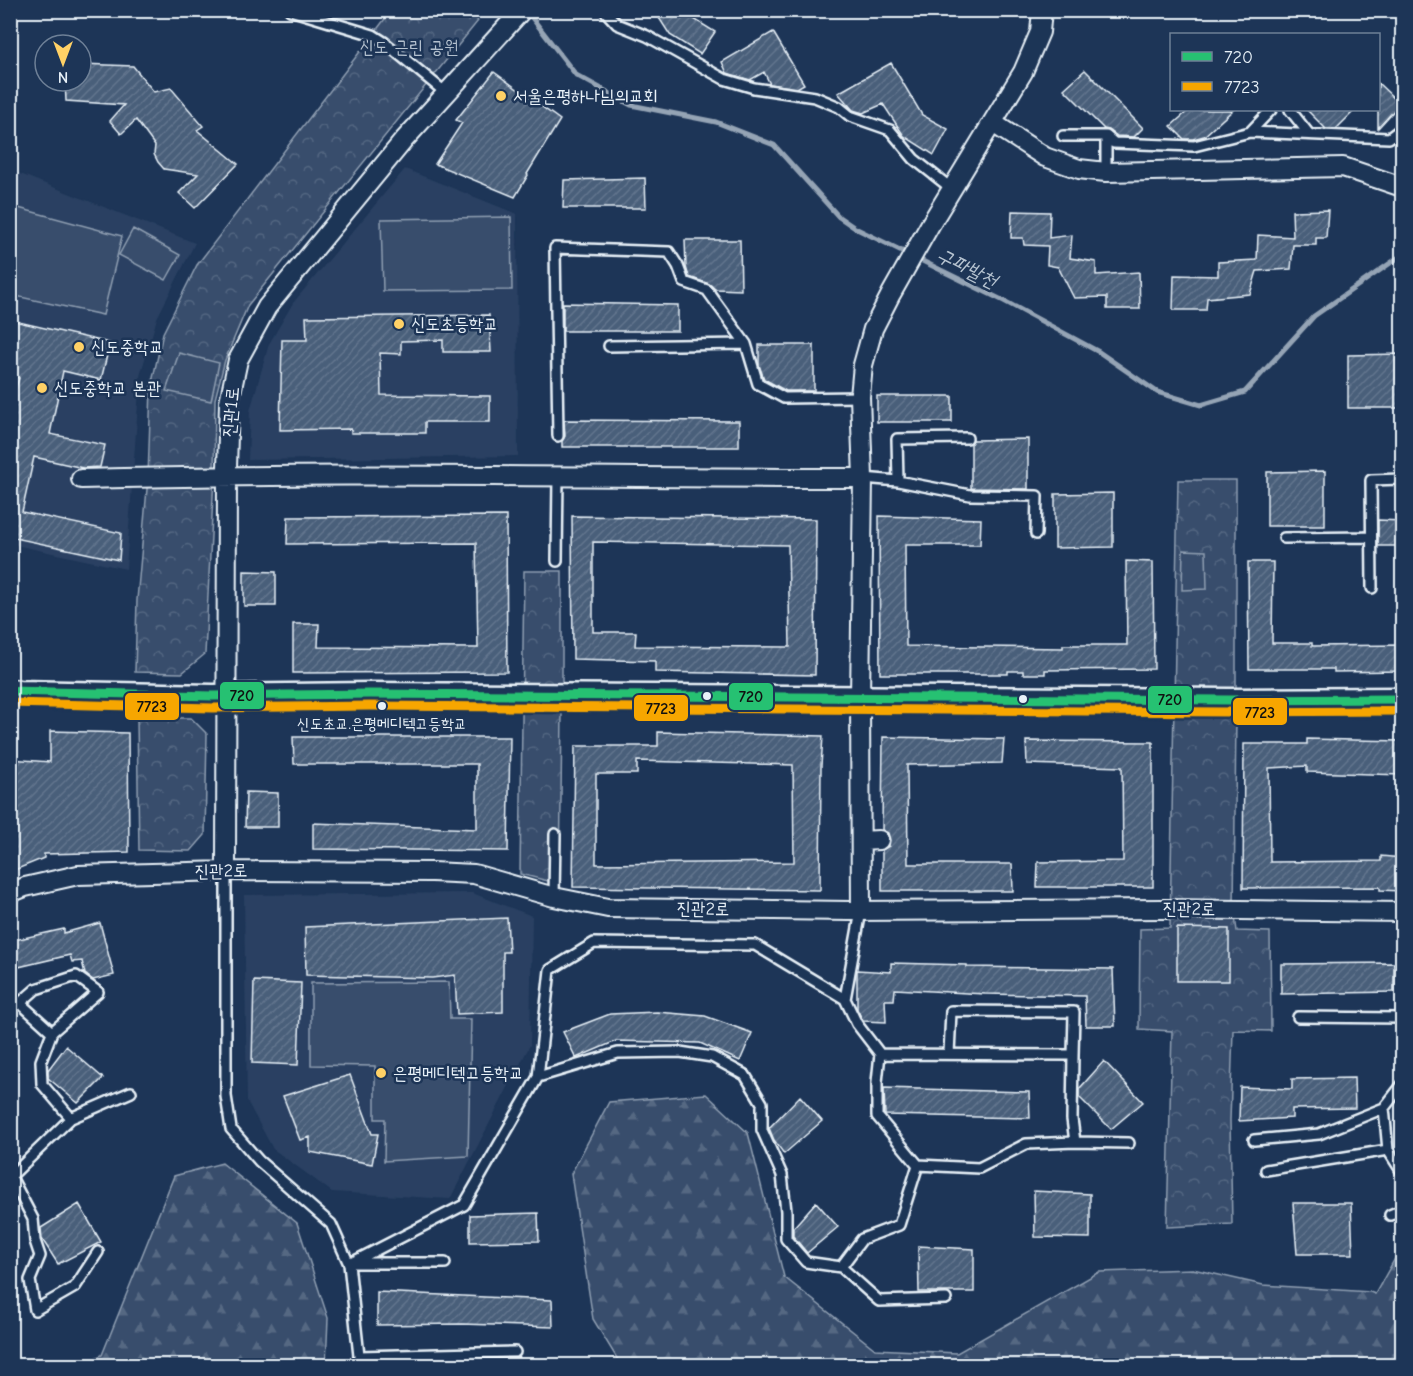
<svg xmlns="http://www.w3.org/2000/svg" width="1413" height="1376" viewBox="0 0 1413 1376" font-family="'Comic Neue','Poor Story',sans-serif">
<defs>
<pattern id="forest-firs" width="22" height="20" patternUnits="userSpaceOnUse" patternTransform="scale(1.5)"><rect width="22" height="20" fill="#374d6c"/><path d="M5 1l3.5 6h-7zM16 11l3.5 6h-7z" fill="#546782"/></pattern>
<pattern id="park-crowns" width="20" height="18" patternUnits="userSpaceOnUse" patternTransform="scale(1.5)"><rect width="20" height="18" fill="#374d6c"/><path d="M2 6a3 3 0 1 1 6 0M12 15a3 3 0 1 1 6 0" fill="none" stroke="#546782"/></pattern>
<pattern id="building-hatch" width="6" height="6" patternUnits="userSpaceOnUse" patternTransform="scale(1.5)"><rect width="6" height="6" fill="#495e7a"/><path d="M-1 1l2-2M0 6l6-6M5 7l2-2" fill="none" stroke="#63768e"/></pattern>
</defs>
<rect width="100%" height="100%" fill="#1d3557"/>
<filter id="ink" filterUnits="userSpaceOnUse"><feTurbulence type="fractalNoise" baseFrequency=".0167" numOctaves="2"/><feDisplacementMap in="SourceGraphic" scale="12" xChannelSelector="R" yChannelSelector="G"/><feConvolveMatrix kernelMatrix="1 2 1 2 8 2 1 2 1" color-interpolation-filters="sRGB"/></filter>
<g filter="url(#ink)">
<path fill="#2a4162" d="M405,169L517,214L518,456L248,460L250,411L269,344L293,303Z
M10,170L195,243L157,318L140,376L126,569L11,544Z
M472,893L532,916L530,1045L450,1199L332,1192L273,1149L247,1101L244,895Z"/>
<path fill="url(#forest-firs)" stroke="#909fb2" stroke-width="1.5" d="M706,1094L748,1133L784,1277L875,1349L957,1353L1099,1272L1193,1269L1263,1285L1370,1292L1375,1294L1402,1246V1365H621L593,1319L571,1174L609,1102Z
M222,1163L297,1223L328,1318L326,1365H79L102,1355L174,1176Z"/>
<path fill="url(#park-crowns)" stroke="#909fb2" stroke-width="1.5" d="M391,11H473L478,21L248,305L225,360L215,399L214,476L205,654L182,673L135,672L137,600L148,478L151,387L163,333L197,265Z
M1178,480H1236V714L1234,910L1237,931L1270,932L1271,1031L1233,1030L1230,1120L1232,1224L1167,1227L1172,1031L1139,1029L1140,929L1170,928Z
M524,571H562V710L560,884L520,874Z
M137,718H191L207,734L205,835L191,851L139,850Z"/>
<path fill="#374d6c" stroke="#909fb2" stroke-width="1.5" d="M11,206L122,236L103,315L11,295Z
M511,217L512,290L383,291L381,219Z
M133,229L180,255L166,280L119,255Z
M179,353L219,363L211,401L166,391Z
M1183,550L1206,551L1207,589L1182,590Z
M449,982L450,1019H471L468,1156L384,1161L385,1119H375V1066L311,1065V983Z"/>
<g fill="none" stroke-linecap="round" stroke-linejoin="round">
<path stroke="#95a4b5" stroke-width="5" d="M526,10L576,75L631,105L716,122L774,145L839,217L855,228L1004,301L1099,352L1157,392L1201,405L1245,392L1314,316L1402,255"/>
</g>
<path fill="url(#building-hatch)" stroke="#e8f1f8" stroke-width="1.5" fill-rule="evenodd" d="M654,10H685L689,16L715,32L700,54L670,35Z
M773,32L804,84L797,88L770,84L764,72L750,80L727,73L722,62Z
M891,63L922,115L948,129L934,155L904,136L883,104L863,113L853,110L838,93Z
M81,64L133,66L154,92L171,88L203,126L197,130L238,164L195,208L179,193L198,174L164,169L158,162L154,154L155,146L136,120L121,134L110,121L124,105L66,101L65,81H81Z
M1085,70L1143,128L1134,137L1117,136L1109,130L1104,129L1064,89Z
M494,72L560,120L527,174L528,175L515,197L435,164L462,123L456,120Z
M1378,83L1400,104L1378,128Z
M1189,110H1233L1204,136L1193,139H1184L1171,126Z
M1307,110H1355L1336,129H1326Z
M645,178L646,208H563L564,180Z
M1328,210L1326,238H1316V245H1293L1291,269L1257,271L1250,294L1207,298L1206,310H1173L1174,275L1218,276V262L1257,260L1258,235L1293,237L1292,211Z
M1012,211L1050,212L1049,238L1072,235L1070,258L1096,262V275L1139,272L1140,309H1107V297L1074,298L1058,267L1047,265L1048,246L1024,245L1023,238H1011Z
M685,240H740L741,290L715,289L709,284L689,277L686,267Z
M563,303L678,305V331H563Z
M489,315L491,352H443V340L401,341V354L380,353L381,395L490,396V422H425V433H351V429L280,430L282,340H307L306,317Z
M10,320L110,343L101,380L63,371L50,434L105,445L100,467L83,468L34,457L22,512L121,533L119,560L10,537V405L19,378L10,376Z
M759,345H814V391H786L764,379L759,365Z
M1402,354V408H1348V355Z
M877,396H952V422H877Z
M564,420L739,421V447H562V441L565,436Z
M1028,439V489L971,488V443L973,440Z
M1325,471V526H1267V472Z
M1113,493V547L1055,548V494Z
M506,516L507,672L293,673V624H319L318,647L478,648L476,543L287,544L288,517Z
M572,516L816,519L815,675L655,672V661L573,659ZM593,542L788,545L790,647L635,646L636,632H593Z
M879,516L981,519L980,545H905L906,646L1063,648V645H1127L1126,561L1153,562L1154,669L1045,670V674H1023V671H1008V674H880Z
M1378,520L1402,521V546H1378Z
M1248,562H1273L1272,643H1312V646L1402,645V671L1334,672V669H1249Z
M244,571L276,572V606H244Z
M50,731L128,733L129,852L44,854V858L10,872V759L50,762Z
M658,732L823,736L821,766L820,890L573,887L575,746H658ZM637,761L793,765L794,862L596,864V774H637Z
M293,737H510L508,851L313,849V823L477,829V764H294Z
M883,737L1004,739L1002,763L907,765L908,864H1012L1013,891H882V850L889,846L890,840L888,833L882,830Z
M1307,739L1402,741V775L1307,772V766L1269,768L1270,862L1381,861V856L1402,858V891L1380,890V887L1243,888L1244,744H1307Z
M1026,741L1153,742V887H1037L1038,862L1123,861L1122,767L1027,764Z
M246,792L278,793V827H245Z
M507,918L509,952H503V1012L457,1014L455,975L432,978L306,975L305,927Z
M100,923L114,975L93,980L85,974L82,961L72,962L70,955L10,969V941L64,929V933Z
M1177,928L1229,929V981H1177Z
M891,963L967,965V967L1113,969L1115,1026H1086L1085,996L985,994L895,989L894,1000H885L886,1022L863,1021L857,1009V970L891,972Z
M1394,963V992L1281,994V964Z
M254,981L301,983L298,1065L252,1063Z
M657,1012L705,1016L752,1033L740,1061L700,1043L616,1041L576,1058L563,1032L610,1014Z
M66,1046L103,1078L78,1103L48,1078V1070Z
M1104,1061L1143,1102L1111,1129L1079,1097V1089Z
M350,1075L372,1134H378L372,1164L310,1152V1137L300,1140L283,1096Z
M1354,1078L1355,1108L1292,1109V1118L1239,1121L1240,1087L1292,1089V1079Z
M884,1088L1029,1092L1030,1118L885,1115Z
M800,1096L822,1121L784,1154L774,1140L769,1128Z
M1034,1191L1090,1194V1238L1035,1237Z
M816,1202L838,1227L807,1253L793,1236V1228Z
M1293,1203H1351L1353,1254H1297Z
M79,1204L101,1242L58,1264L42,1239L41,1228Z
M538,1213L539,1241L470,1242V1215Z
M918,1246L974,1249V1292H919Z
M377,1292L552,1300L553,1327L462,1324L377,1325Z"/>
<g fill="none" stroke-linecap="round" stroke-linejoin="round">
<g stroke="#e8f1f8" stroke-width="14">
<path id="service" d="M290,10L373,35L384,42L446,93
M604,10L617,24L647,36L724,79L754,88L815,97L839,107L850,116L890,130L914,159L952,189
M1290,110L1309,134
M1250,132L1271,110
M1063,136H1106L1114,143L1194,146L1250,132L1389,138L1402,128
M1106,136V172
M609,346L746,344
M558,436L555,248L669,252L678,266L684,282L707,290L746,344L758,384L784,398L860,397
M863,478L898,481L970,495L1037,496L1036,534
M898,481L897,439L967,438
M1284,538L1371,537
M557,561L558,476
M1372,588L1371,480L1402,479
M226,871V1096L231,1129L259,1161L331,1224L349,1264L359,1356L358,1366
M554,897L555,834
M845,999L861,911
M1298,1017L1402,1018
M52,1032L20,1003L36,989L76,976L98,992L52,1032L41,1061L42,1084L71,1118
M880,1054L1073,1055L1072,1119L1075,1142
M949,1054L951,1011L1074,1012L1073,1055
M538,1077L618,1053L680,1052L712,1057L745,1075L762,1103V1130L782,1175L786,1211V1239L806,1262L841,1267L879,1301L946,1299
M1384,1108L1388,1150L1402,1172
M1254,1140L1319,1134L1384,1108L1402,1085
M1266,1170L1388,1150
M10,1175L33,1219L35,1241L40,1256L30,1280L35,1310L75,1287L98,1252
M10,1177L71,1118L131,1092
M1390,1215L1402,1210
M352,1263H445
M349,1264L464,1205L538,1077L550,970L594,943L755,945L845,999L857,1024L880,1054L877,1082V1116L918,1165L979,1168L1026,1144L1075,1142L1129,1143
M841,1267L862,1239L899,1225L918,1165
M359,1356L515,1352"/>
</g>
<g stroke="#e8f1f8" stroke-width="22">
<path id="minor" d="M993,123L1045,157L1079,169L1106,172L1343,167L1402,187
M81,479C341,472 602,478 863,478
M861,841L879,840
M226,871L227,468L229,402L238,360L267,307L404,140L522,10
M10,893L25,887L78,875L226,871L432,872L474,874L554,897L608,908L850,911L1163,909L1402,912
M861,911L860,697L863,478L860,397L863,365L873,329L891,294L930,225L1023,72L1040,32L1042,10"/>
</g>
<g stroke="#e8f1f8" stroke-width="27">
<path id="tertiary" d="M10,691L19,692L213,696L370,694L1230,700L1402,699"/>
</g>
<use href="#service" stroke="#1d3557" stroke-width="9"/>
<use href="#minor" stroke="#1d3557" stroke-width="18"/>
<use href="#tertiary" stroke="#1d3557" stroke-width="22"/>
<g stroke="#1d3557" stroke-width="14">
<path id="bus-1" d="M10,691L213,696L370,694L1230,700L1402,699"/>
</g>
<g stroke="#1d3557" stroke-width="14">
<path id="bus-2" d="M10,703L213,708L370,706L1230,712L1402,711"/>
</g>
<use href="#bus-1" stroke="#26c172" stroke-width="9"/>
<use href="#bus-2" stroke="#f7a600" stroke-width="9"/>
</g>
</g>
<g fill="#ffd166" stroke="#1d3557" stroke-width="2">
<circle cx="501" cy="96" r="6"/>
<circle cx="399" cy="324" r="6"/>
<circle cx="79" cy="347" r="6"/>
<circle cx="42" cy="388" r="6"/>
<circle cx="381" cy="1073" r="6"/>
</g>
<g fill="#e8f1f8" stroke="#1d3557" stroke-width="2">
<circle cx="707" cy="696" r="5"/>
<circle cx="1023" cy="699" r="5"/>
<circle cx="382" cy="706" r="5"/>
</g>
<g text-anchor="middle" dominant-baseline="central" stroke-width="5" stroke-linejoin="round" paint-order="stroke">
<g font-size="16" fill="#e8f1f8" stroke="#1d3557">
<text x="382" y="724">신도초교.은평메디텍고등학교</text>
</g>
<g font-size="18" fill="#b3c0ce" stroke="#1d3557">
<text x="409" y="47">신도 근린 공원</text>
</g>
<g font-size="18" fill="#e8f1f8" stroke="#1d3557" text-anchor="start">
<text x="513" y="96">서울은평하나님의교회</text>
<text x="411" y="324">신도초등학교</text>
<text x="91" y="347">신도중학교</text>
<text x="54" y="388">신도중학교 본관</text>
<text x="393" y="1073">은평메디텍고등학교</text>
</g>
<g font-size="18" fill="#e8f1f8" stroke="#1d3557">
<text transform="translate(231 412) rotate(-85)">진관1로</text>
<text transform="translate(221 871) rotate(-1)">진관2로</text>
<text transform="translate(703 909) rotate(1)">진관2로</text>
<text transform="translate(1189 909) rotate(1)">진관2로</text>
</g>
<g font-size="20" font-style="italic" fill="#b7c4d1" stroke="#1d3557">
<text transform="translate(967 268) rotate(27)">구파발천</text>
</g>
</g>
<g stroke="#1d3557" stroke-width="2">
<rect x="219" y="681" width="46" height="29" rx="6" fill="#26c172"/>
<rect x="728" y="682" width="46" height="29" rx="6" fill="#26c172"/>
<rect x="1147" y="685" width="46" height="29" rx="6" fill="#26c172"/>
<rect x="124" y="692" width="56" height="29" rx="6" fill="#f7a600"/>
<rect x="633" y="694" width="56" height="28" rx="6" fill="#f7a600"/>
<rect x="1232" y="697" width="56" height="29" rx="6" fill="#f7a600"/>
</g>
<g font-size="16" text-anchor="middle" font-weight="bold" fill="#111">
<text x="242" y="701">720</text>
<text x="751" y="702">720</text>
<text x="1170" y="705">720</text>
<text x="152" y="712">7723</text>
<text x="661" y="714">7723</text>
<text x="1260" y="718">7723</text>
</g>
<rect width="1413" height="1376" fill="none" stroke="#1d3557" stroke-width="36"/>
<rect x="18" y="18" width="1377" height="1340" fill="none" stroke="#e8f1f8" stroke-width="2" filter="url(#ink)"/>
<rect x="1170" y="33" width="210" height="78" fill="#1d3557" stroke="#6e8097" stroke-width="1.5"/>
<rect x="1182" y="52" width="30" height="9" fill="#26c172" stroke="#6e8097" stroke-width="1.5"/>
<text x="1224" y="63" font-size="18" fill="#e8f1f8">720</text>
<rect x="1182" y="82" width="30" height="9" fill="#f7a600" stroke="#6e8097" stroke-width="1.5"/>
<text x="1224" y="93" font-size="18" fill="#e8f1f8">7723</text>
<g transform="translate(63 63) rotate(180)"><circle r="28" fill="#1d3557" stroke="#6e8097" stroke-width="1.5"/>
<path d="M0-4.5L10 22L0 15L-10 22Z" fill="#ffd166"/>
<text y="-9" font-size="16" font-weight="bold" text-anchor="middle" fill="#e8f1f8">N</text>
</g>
</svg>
